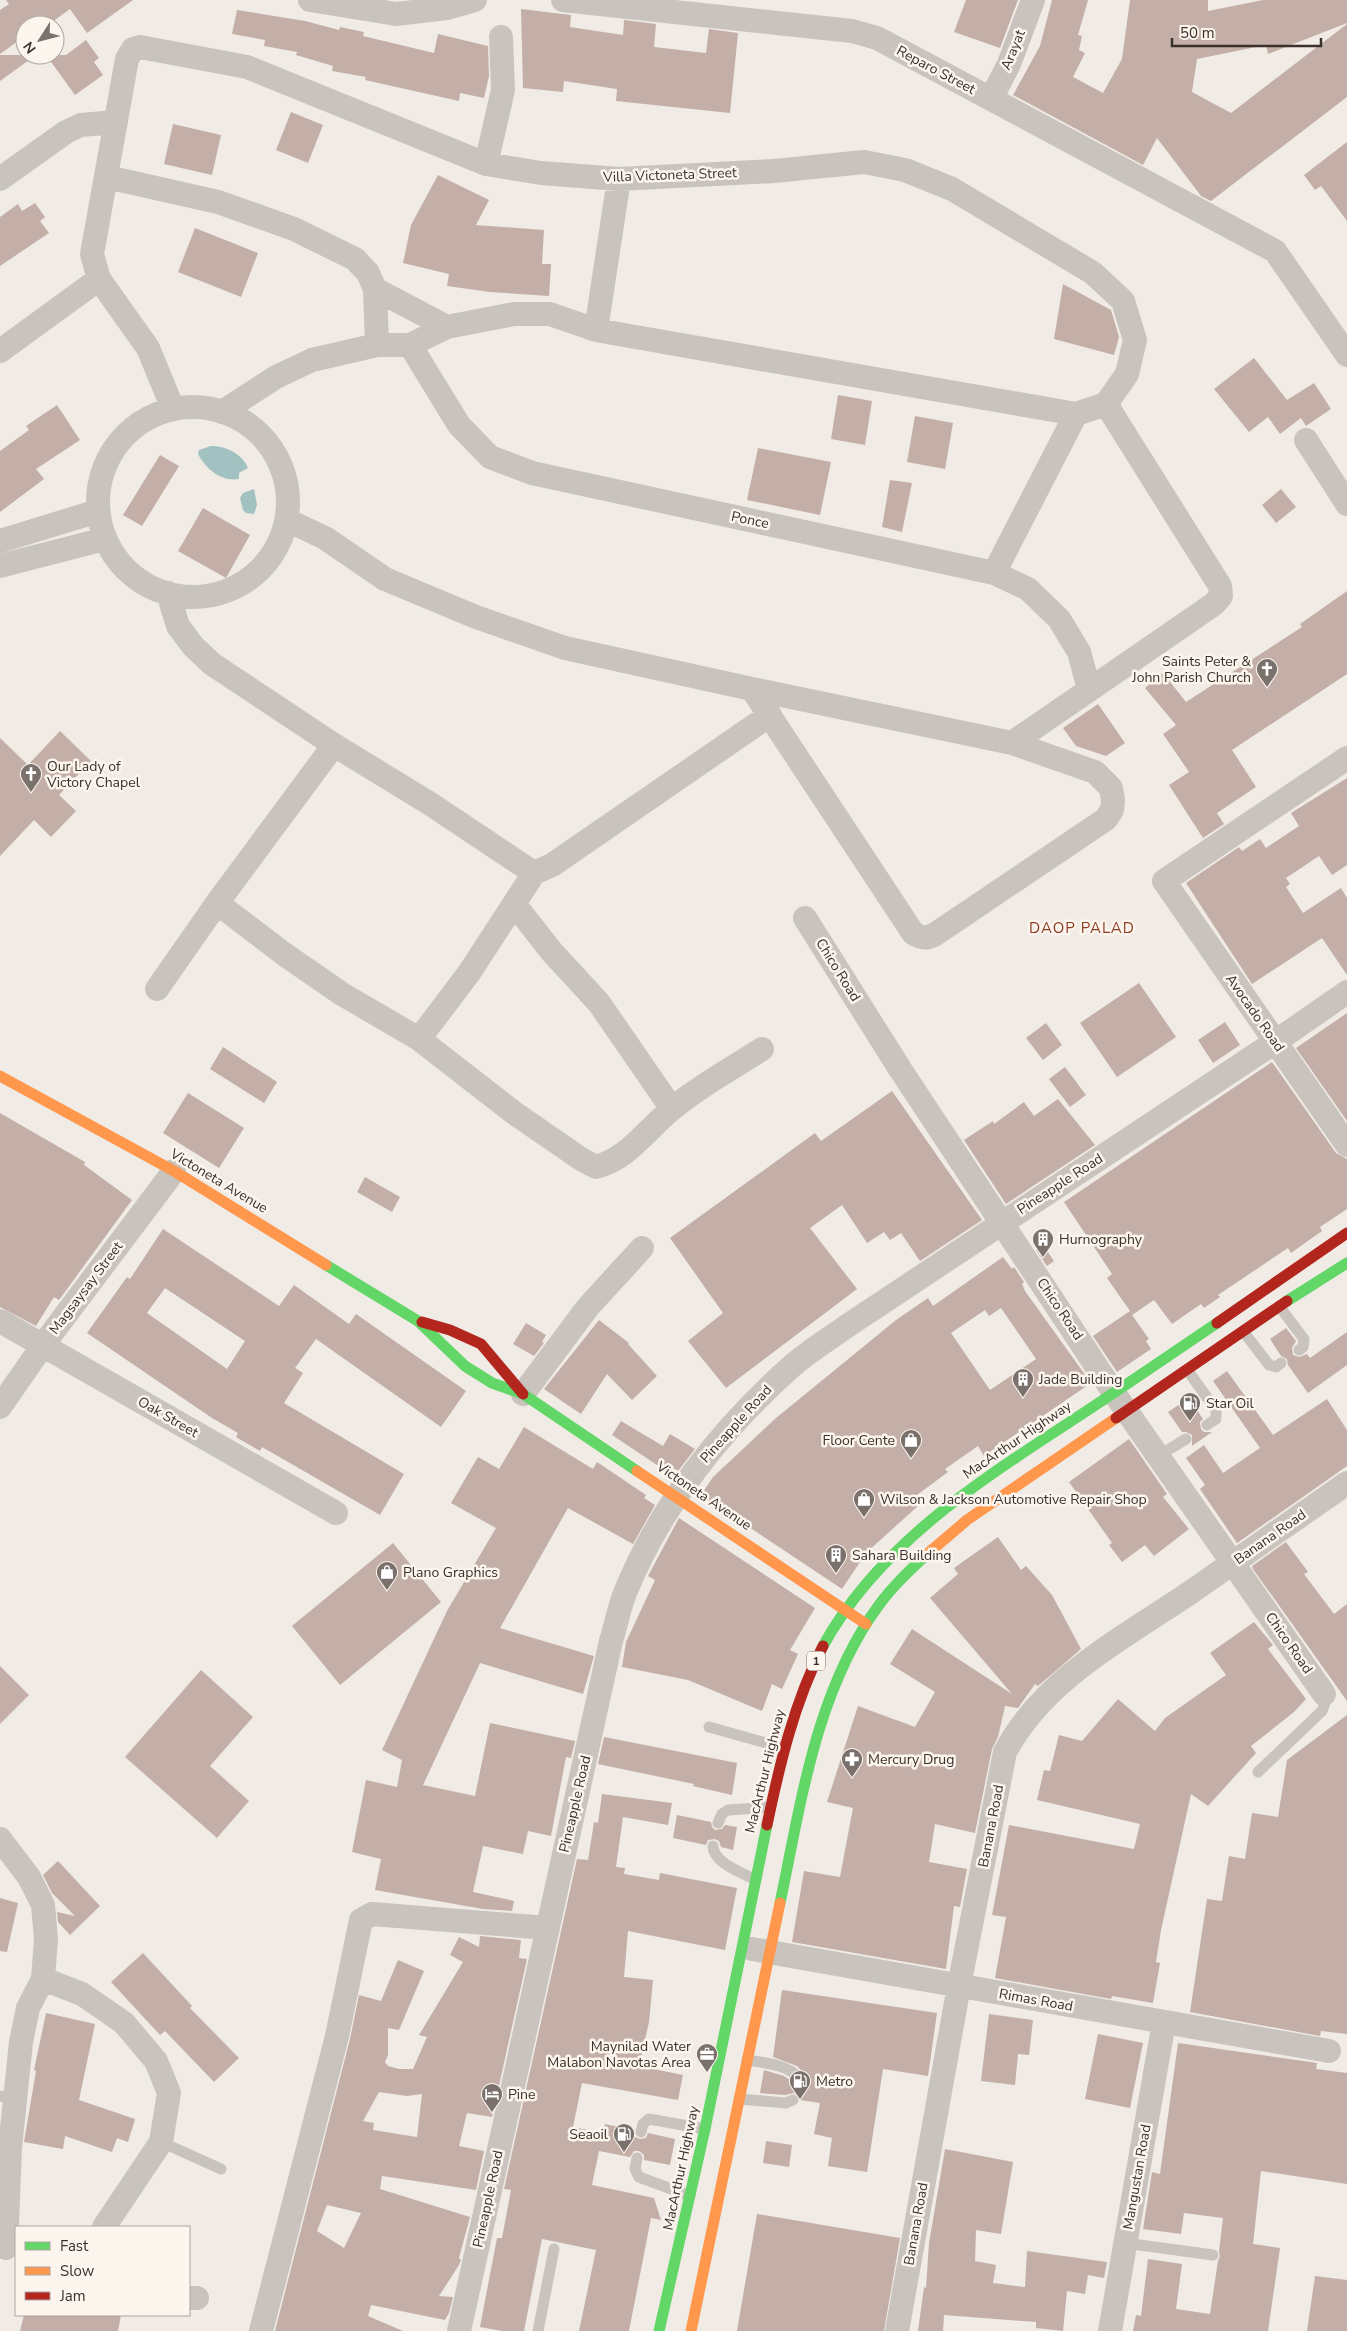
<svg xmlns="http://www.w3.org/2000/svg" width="1347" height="2331" viewBox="0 0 1347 2331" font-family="'Nunito Sans',sans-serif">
<rect width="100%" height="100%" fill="#f0ebe5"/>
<path fill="#a1c2c1" d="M211,446C225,446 242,453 248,468L239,473V479C221,482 206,469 198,454L199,450Z
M254,489L257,505L254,514L246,513L243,510L240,498L243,493Z"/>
<path fill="#c3afa7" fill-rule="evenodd" d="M6,0H133L87,33L70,9L48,25H25V36L0,54V10L9,4Z
M966,0H1018L1000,48L954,32Z
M1052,0H1088L1078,35L1082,36L1079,50L1085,53L1073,77L1103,93L1122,59L1130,0H1208V11L1263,0H1347V23L1268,54L1266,45L1197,59L1192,92L1231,113L1347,24V97L1211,201L1201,196L1157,138L1143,165L1013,95L1040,46Z
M521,9L571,15L570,27L623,35L624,20L656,24L654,47L706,53L709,29L738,33L730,113L616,101L617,89L564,81L563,92L523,88Z
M237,10L305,21L339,30L340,27L364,32L363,36L434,53L438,34L488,46L489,76L484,98L460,93L459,101L365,80L366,77L332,71L333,66L296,55L297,52L264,46L265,40L232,34Z
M86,40L99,58L94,62L103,75L75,95L46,55H66Z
M0,55H36L0,81Z
M291,112L323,125L308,163L276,150Z
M173,124L221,135L212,175L164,164Z
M1347,142V221L1321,186L1315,190L1304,175Z
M438,175L489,200L476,225L544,230L542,264H551L549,296L490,292L447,286L449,274L403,263L411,225Z
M35,203L45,217L40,221L49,233L0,266V217L18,204L22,211Z
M195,228L258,253L241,297L178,272Z
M1063,284L1111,310L1119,337L1114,355L1054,339Z
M1254,358L1287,400L1314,383L1331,409L1306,426L1301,418L1280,434L1268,417L1249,432L1214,389Z
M838,395L872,401L865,445L831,439Z
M57,405L80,440L36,469L44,479L0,512V451L29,430L26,426Z
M915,416L953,423L945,469L907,462Z
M758,448L831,462L820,515L747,500Z
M160,455L179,466L142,526L123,515Z
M890,480L912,483L902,532L882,527Z
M1281,489L1296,507L1276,523L1262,505Z
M203,508L250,535L226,578L178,551Z
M1347,591V674L1232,750L1256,787L1217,813L1224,824L1203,838L1169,785L1189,772L1163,734L1176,725L1145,688L1163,673L1186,702L1302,627L1300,624Z
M1098,704L1125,743L1106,756L1076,746L1063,728Z
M60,731L91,761L59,795L76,811L51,837L34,820L0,856V738L28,765Z
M1347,778V865L1332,875L1319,856L1286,878L1290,884L1286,887L1303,913L1341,888L1347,898V975L1322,938L1252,984L1186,883L1239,847L1242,851L1260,839L1266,848L1299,826L1291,813Z
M1139,983L1176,1037L1117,1077L1080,1023Z
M1347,1013V1121L1296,1048Z
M1225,1022L1240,1045L1213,1063L1198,1040Z
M1046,1023L1062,1045L1043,1060L1026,1038Z
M223,1047L277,1082L264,1103L210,1069Z
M1272,1062L1336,1153L1347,1159V1209L1320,1227L1322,1231L1291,1253L1288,1248L1218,1295L1220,1297L1204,1308L1201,1304L1172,1324L1154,1300L1132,1315L1149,1339L1146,1341L1151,1349L1117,1372L1093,1336L1130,1311L1107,1278L1112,1274L1064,1202Z
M1065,1067L1086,1095L1070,1107L1049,1079Z
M892,1091L982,1220L920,1261L901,1233L890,1240L884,1232L867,1243L842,1205L810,1228L857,1289L726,1388L688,1341L723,1313L670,1238L815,1133L821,1141Z
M188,1093L244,1128L219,1168L163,1133Z
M1058,1099L1095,1145L1006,1204L964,1140L993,1121L994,1124L1024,1102L1034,1116Z
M0,1113L85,1162L84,1165L132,1200L59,1300L54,1297L36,1326L0,1307Z
M365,1177L400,1197L392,1212L357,1192Z
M163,1229L279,1306L294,1285L349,1324L356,1314L466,1391L441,1427L316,1339L295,1368L303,1373L284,1403L404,1474L380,1515L262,1447L260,1451L236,1437L238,1433L212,1418L87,1333L127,1277L130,1279ZM165,1288L245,1341L227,1369L147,1313Z
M1043,1245L1054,1261L1047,1266L1036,1250Z
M1003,1257L1012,1269L1014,1267L1024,1282L1022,1284L1025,1291L1091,1383L984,1456L978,1446L945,1469L948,1472L913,1498L919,1505L866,1553L842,1589L701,1495L713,1477L776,1418L896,1320L928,1298L933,1306ZM1001,1308L1036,1359L990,1390L951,1333L985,1310L989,1316Z
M599,1320L629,1343L628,1344L657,1376L632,1400L607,1374L581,1414L544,1389Z
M526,1323L546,1335L542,1342L544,1343L534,1356L513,1344Z
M1286,1328L1296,1341L1292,1348L1293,1355L1299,1357L1307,1354L1310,1358L1347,1332V1365L1308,1393L1288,1365L1287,1359L1281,1356L1270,1339Z
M1227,1371L1273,1435L1327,1399L1347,1430V1466L1237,1543L1200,1489L1205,1485L1186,1458L1204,1445L1223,1473L1260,1448L1213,1381Z
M1189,1398L1203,1419L1200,1422L1201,1429L1204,1432H1212L1192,1446V1435L1186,1432H1182L1168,1412Z
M621,1421L663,1446L670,1434L695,1449L678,1471L667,1464L663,1469L612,1435Z
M524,1427L593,1469L597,1462L646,1495L644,1498L655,1505L633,1544L568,1508L500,1628L594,1656L583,1694L480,1663L423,1785L475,1796L490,1723L575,1741L571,1758L566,1757L551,1836L528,1831L523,1854L483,1846L473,1892L514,1901L512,1911L483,1909L375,1890L381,1859L352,1852L366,1780L397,1787L402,1760L382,1750L447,1611L496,1528L451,1503L478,1457L499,1469Z
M1129,1439L1167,1494L1163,1497L1189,1529L1154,1556L1145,1545L1122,1562L1109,1545L1112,1543L1069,1482Z
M679,1518L815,1608L790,1650L798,1654L782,1689L772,1684L762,1711L688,1680L622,1667L626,1642L655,1580L648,1576Z
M998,1537L1021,1570L1026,1566L1052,1595L1081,1649L1038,1686L1035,1684L1018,1708L1005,1706L998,1737L992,1749L975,1833L935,1824L929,1862L967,1869L960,1907L954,1906L946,1969L792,1942L804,1871L840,1877L853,1808L827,1802L858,1706L915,1727L935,1692L890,1664L912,1629L1012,1694L930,1598L958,1574L954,1568Z
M1286,1542L1308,1572L1304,1574L1334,1614L1347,1604V1701L1253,1569L1252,1566Z
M393,1543L441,1602L340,1685L292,1626Z
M1254,1622L1273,1645L1268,1649L1306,1699L1294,1712L1251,1746L1256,1753L1208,1806L1191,1794L1161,1930L1156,1962L1160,1963L1153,2003L1112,1996L1111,1999L995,1978L1006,1917L992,1915L1009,1825L1134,1849L1140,1824L1037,1800L1044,1770L1050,1771L1059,1735L1082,1741L1118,1699L1155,1731L1165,1718L1226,1675L1210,1653Z
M0,1666L29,1695L0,1724Z
M201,1670L253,1717L210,1766L249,1801L217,1838L125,1757Z
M1347,1715V2034L1321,2031L1320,2036L1190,2012L1207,1899L1222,1901L1229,1856L1245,1859L1252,1813L1278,1817L1287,1760Z
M604,1737L737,1763L732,1795L693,1786L694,1784L598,1764Z
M602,1794L672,1803L668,1825L623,1817L616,1867L625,1868L624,1874L659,1880L660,1873L737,1888L725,1950L628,1931L624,1977L653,1980L649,2022L639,2066L683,2075L678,2100L582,2083L573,2127L603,2133L605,2124L634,2130L635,2137L640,2139L646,2138L648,2133L675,2139L670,2165L644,2160V2155L639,2151H634L630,2157L599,2151L592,2185L654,2198L661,2220L651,2218L629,2331H579L596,2250L542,2239L524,2331H502L480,2327L497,2238H502L511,2190L504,2189L577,1859L588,1860L594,1822L598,1823Z
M677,1815L711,1822L712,1827L715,1830L722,1829L725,1825L737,1827L733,1850L721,1847L719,1841L715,1839L708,1840L706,1845L673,1838Z
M58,1861L100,1906L70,1935L58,1922L57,1912L75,1916L52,1893L43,1875Z
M0,1898L18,1903L7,1952L0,1951Z
M480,1936L521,1940L519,1958L527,1959L492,2117L467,2113L459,2146L484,2151L476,2190L382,2176L380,2189L470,2217L459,2258L461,2260L459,2265L439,2296L453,2297L449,2313L445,2320L371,2305L368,2316L403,2331H275L350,2039L359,1995L381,2001L398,1960L424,1971L399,2030L388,2028V2055L385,2062L388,2066L399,2069H413L427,2037L419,2035L463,1962L450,1955L459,1937L479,1947ZM379,2092L407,2096L422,2094L417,2137L373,2130L374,2123L363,2121ZM327,2205L361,2213L344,2248L317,2231Z
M143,1953L192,2006L190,2008L239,2058L214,2082L165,2031L160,2035L111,1982Z
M782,1990L937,2013L928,2076L883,2069L867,2172L828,2166L832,2138L814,2134L820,2103L800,2100L794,2093L785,2095L760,2093L764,2070L784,2076L796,2084H801L805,2079V2074L797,2066L773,2057Z
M46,2013L95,2024L79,2100L135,2119L128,2142L117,2138L112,2152L65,2136L63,2149L24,2142L36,2071L34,2070Z
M989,2014L1033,2020L1029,2055L1018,2054L1015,2085L981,2081Z
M1098,2034L1143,2043L1130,2108L1085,2099Z
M1178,2043L1317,2063L1316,2069L1347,2073V2184L1261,2171L1253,2244L1280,2248L1268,2331H1133L1136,2315L1141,2316L1148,2259L1182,2264L1176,2309L1210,2314L1218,2261L1220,2256L1219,2251L1223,2218L1184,2213L1181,2234L1143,2229L1152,2172L1160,2174Z
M766,2141L792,2145L789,2167L763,2163Z
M945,2149L1013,2162L1001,2234L976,2230L975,2261L996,2265L993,2283L1025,2287L1027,2251L1107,2262L1104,2278L1088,2275L1085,2294L1067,2291L1063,2331L1036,2328V2322L944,2315L943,2331H918L924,2287L926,2288L929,2243Z
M757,2214L900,2238L884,2331H737Z
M1315,2276L1347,2280V2331H1307Z
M24,2315H121L118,2331H20Z"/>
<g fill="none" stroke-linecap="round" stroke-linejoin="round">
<path stroke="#c9c3be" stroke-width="11" d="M1279,1306L1304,1339L1303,1347L1299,1350
M1243,1331L1269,1365L1276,1367L1281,1363
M1188,1371L1216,1410V1419L1207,1425
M1158,1456L1186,1439
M709,1727L784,1748
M1258,1772L1322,1711L1325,1703L1324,1694
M718,1823L722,1814L728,1810L770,1807
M713,1846C713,1863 743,1873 756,1880
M747,2060C764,2063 786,2064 798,2077
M0,2096L15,2099
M739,2099L786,2103L793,2100
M641,2132L643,2124L649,2119L705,2129
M161,2142L221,2169
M637,2158L635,2169L639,2177L690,2196
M1125,2243L1213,2255
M538,2331L554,2249"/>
<path stroke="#c9c3be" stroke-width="24" d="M310,0L396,14L447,8L475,0
M563,0L852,31L877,38L1275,251L1347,355
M991,99L1009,64L1033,0
M486,164L503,90L501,37
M107,177L218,202L294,229L355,259L368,273L375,289L377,345
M0,179L66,132L81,125L116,122
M375,289L447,327
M596,330L619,179
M410,345L459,425L490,457L532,473L994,573L1028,589L1059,619L1079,652L1089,689
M0,351L99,279
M98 502a95 95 0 1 1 190 0a95 95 0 1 1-190 0Z
M173,409L148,348L99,279L92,254L127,59L133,49L140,47L247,67L486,164L541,173L619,179L774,171L864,162L905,170L952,189L1093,273L1123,301L1135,340L1127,374L1106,404
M222,412L276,377L312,360L377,345H410L447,327L514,314H550L596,330L624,335L1076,414L1106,404
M1306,440L1347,504
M287,520L325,538L385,579L476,617L565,648L752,689L1012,743L1095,772L1111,788L1113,800L1112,810L1106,819L937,933C928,939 922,939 913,933L752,689
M0,541L98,511
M0,566L105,539
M994,573L1076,414
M168,593L178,626L193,646L212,664L334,745L429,803L534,873L469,973L419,1039
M1012,743L1214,604L1221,596L1220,586L1210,570L1106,404
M1347,758L1164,881L1347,1145
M534,873L552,865L770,715
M217,903L284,954L342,994L419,1039L513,1112L581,1159L596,1167C629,1158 646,1130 672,1109C699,1086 733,1068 762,1049
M515,905L552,952L599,1003L672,1109
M805,918L900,1069L1114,1393L1324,1694
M157,989L217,903L334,745
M0,1321L336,1513
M523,1394L588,1307L642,1248
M0,1407L43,1345L174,1171
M0,1839L29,1877L43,1905L46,1939L43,1979L28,2008L21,2042L10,2148L6,2248
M752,1949L1329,2051
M43,1979L82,1994L124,2023L156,2061L169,2093L161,2142L104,2227
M189,2298H197
M261,2331L337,2036L361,1920L372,1914L547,1928
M459,2331L611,1641C616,1625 619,1608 625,1593C660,1506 722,1428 792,1366C809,1351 829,1339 847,1326L1275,1042L1347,992
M897,2331L959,1986L1005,1752C1044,1678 1125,1637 1191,1592C1243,1556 1295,1519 1347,1483
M1110,2331L1164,2022"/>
<path stroke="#63d668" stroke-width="11" d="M326,1265L418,1321L465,1366L492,1383L523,1394L637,1471
M1287,1301L1347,1263
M823,1646C879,1544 981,1480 1076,1418C1123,1387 1170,1355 1217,1323
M780,1903C801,1803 816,1690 879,1605C892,1587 909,1571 926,1555
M659,2331L705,2129L767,1825"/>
<path stroke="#ff974d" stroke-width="11" d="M0,1076L174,1171L326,1265
M637,1471L866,1624
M926,1555L967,1520L1116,1418
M691,2331L780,1903"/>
<path stroke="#b3261e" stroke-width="11" d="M422,1322L450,1330L481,1344L523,1394
M1217,1323L1347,1233
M1116,1418L1287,1301
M767,1825C780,1763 794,1703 823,1646"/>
</g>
<defs>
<g id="church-pin" transform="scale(1.125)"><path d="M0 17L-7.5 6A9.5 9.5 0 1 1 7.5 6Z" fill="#7a716c" stroke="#fbf5ee"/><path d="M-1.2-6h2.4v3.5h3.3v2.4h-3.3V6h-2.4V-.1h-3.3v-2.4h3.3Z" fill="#fff"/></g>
<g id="building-pin" transform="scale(1.125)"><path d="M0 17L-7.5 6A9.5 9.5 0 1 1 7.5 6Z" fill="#7a716c" stroke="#fbf5ee"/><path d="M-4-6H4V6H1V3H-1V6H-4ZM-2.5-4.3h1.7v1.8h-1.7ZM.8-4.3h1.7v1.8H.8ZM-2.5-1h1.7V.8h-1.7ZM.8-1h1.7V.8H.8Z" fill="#fff"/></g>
<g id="fuel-pin" transform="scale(1.125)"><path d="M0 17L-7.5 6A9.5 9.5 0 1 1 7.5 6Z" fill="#7a716c" stroke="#fbf5ee"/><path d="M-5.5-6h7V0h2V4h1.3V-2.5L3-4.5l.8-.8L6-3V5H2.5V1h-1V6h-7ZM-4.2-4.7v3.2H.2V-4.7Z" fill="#fff"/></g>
<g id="shop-pin" transform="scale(1.125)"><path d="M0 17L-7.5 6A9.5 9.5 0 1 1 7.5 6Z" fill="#7a716c" stroke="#fbf5ee"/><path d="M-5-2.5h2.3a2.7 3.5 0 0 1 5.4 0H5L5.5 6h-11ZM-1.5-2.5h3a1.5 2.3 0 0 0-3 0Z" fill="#fff"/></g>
<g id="pharmacy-pin" transform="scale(1.125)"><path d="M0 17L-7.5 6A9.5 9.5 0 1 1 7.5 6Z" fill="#7a716c" stroke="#fbf5ee"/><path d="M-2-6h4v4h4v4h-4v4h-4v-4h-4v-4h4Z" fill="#fff"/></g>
<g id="office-pin" transform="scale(1.125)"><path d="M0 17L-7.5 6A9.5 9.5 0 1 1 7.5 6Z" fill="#7a716c" stroke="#fbf5ee"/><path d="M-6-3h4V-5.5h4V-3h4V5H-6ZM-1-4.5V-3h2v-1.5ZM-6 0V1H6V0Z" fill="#fff"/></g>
<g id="hotel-pin" transform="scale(1.125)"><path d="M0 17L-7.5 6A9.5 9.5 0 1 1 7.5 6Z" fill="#7a716c" stroke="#fbf5ee"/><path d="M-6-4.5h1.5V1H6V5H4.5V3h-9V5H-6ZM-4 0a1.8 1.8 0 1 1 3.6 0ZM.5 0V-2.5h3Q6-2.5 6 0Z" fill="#fff"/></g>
</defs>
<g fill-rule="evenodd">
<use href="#church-pin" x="1267" y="669"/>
<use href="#church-pin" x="31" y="774"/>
<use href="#building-pin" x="1043" y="1239"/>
<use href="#building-pin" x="1023" y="1379"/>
<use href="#fuel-pin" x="1190" y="1403"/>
<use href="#shop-pin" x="911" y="1440"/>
<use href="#shop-pin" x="864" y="1499"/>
<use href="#building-pin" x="836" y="1555"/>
<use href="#shop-pin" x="387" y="1572"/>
<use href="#pharmacy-pin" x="852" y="1759"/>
<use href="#office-pin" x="707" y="2054"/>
<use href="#fuel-pin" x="800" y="2081"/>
<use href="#hotel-pin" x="492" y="2094"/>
<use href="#fuel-pin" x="624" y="2134"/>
</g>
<g text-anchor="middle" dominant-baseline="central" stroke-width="5" stroke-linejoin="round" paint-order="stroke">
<rect fill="#fbf5ee" stroke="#756b66" stroke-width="1" x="807" y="1651.5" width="18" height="19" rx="4"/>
<g font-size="12" font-weight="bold" fill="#3b302b">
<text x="816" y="1661">1</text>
</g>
<g font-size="14" fill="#3b302b" stroke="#fbf5ee">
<text transform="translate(1013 50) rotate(-68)">Arayat</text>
<text transform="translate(936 70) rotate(28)">Reparo Street</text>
<text transform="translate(670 175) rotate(-2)">Villa Victoneta Street</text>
<text transform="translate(750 520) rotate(12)">Ponce</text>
<text transform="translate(838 970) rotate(58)">Chico Road</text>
<text transform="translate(1255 1013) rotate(55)">Avocado Road</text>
<text transform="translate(219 1181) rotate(31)">Victoneta Avenue</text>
<text transform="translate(1060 1184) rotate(-33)">Pineapple Road</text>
<text transform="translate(86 1288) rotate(-53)">Magsaysay Street</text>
<text transform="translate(1060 1309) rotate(56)">Chico Road</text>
<text transform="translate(168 1417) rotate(30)">Oak Street</text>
<text transform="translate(736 1424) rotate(-48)">Pineapple Road</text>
<text transform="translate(1017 1440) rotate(-34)">MacArthur Highway</text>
<text transform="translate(704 1496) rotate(34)">Victoneta Avenue</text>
<text transform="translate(1270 1537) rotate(-35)">Banana Road</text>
<text transform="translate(1289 1643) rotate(55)">Chico Road</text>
<text transform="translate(765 1771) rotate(-76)">MacArthur Highway</text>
<text transform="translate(575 1804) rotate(-77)">Pineapple Road</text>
<text transform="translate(991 1826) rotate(-79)">Banana Road</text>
<text transform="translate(1036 2000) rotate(10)">Rimas Road</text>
<text transform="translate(681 2168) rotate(-78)">MacArthur Highway</text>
<text transform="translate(1137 2177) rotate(-80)">Mangustan Road</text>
<text transform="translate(488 2199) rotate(-78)">Pineapple Road</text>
<text transform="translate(916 2224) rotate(-80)">Banana Road</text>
</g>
<g font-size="14" fill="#3b302b" stroke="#fbf5ee" text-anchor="start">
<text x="1251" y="661" text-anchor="end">Saints Peter &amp;<tspan x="1251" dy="16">John Parish Church</tspan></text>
<text x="47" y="766">Our Lady of<tspan x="47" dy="16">Victory Chapel</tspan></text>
<text x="1059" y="1239">Hurnography</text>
<text x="1039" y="1379">Jade Building</text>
<text x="1206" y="1403">Star Oil</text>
<text x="895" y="1440" text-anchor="end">Floor Cente</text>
<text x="880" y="1499">Wilson &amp; Jackson Automotive Repair Shop</text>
<text x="852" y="1555">Sahara Building</text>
<text x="403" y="1572">Plano Graphics</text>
<text x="868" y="1759">Mercury Drug</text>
<text x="691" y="2046" text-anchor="end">Maynilad Water<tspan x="691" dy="16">Malabon Navotas Area</tspan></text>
<text x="816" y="2081">Metro</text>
<text x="508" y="2094">Pine</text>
<text x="608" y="2134" text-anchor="end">Seaoil</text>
</g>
<g font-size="15" letter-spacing="1" fill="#8c3b22" stroke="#fbf5ee">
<text x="1082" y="928">DAOP PALAD</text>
</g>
</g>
<rect x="15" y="2226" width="175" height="90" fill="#fbf5ee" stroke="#aea6a0"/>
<rect x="25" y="2242" width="25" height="8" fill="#63d668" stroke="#aea6a0"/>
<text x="60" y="2251" font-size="15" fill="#3b302b">Fast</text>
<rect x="25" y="2267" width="25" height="8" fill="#ff974d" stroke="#aea6a0"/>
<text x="60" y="2276" font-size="15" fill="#3b302b">Slow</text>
<rect x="25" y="2292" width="25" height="8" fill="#b3261e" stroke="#aea6a0"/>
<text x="60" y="2301" font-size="15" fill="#3b302b">Jam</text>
<g transform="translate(40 40) rotate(234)"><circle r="24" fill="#fbf5ee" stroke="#aea6a0"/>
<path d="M0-4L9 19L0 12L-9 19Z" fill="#7a716c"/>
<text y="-8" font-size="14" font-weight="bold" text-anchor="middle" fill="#3b302b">N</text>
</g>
<path d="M1172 38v8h149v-8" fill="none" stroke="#3b302b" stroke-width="2.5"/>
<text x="1180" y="38" font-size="15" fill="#3b302b" stroke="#fbf5ee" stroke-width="4" paint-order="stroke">50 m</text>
</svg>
